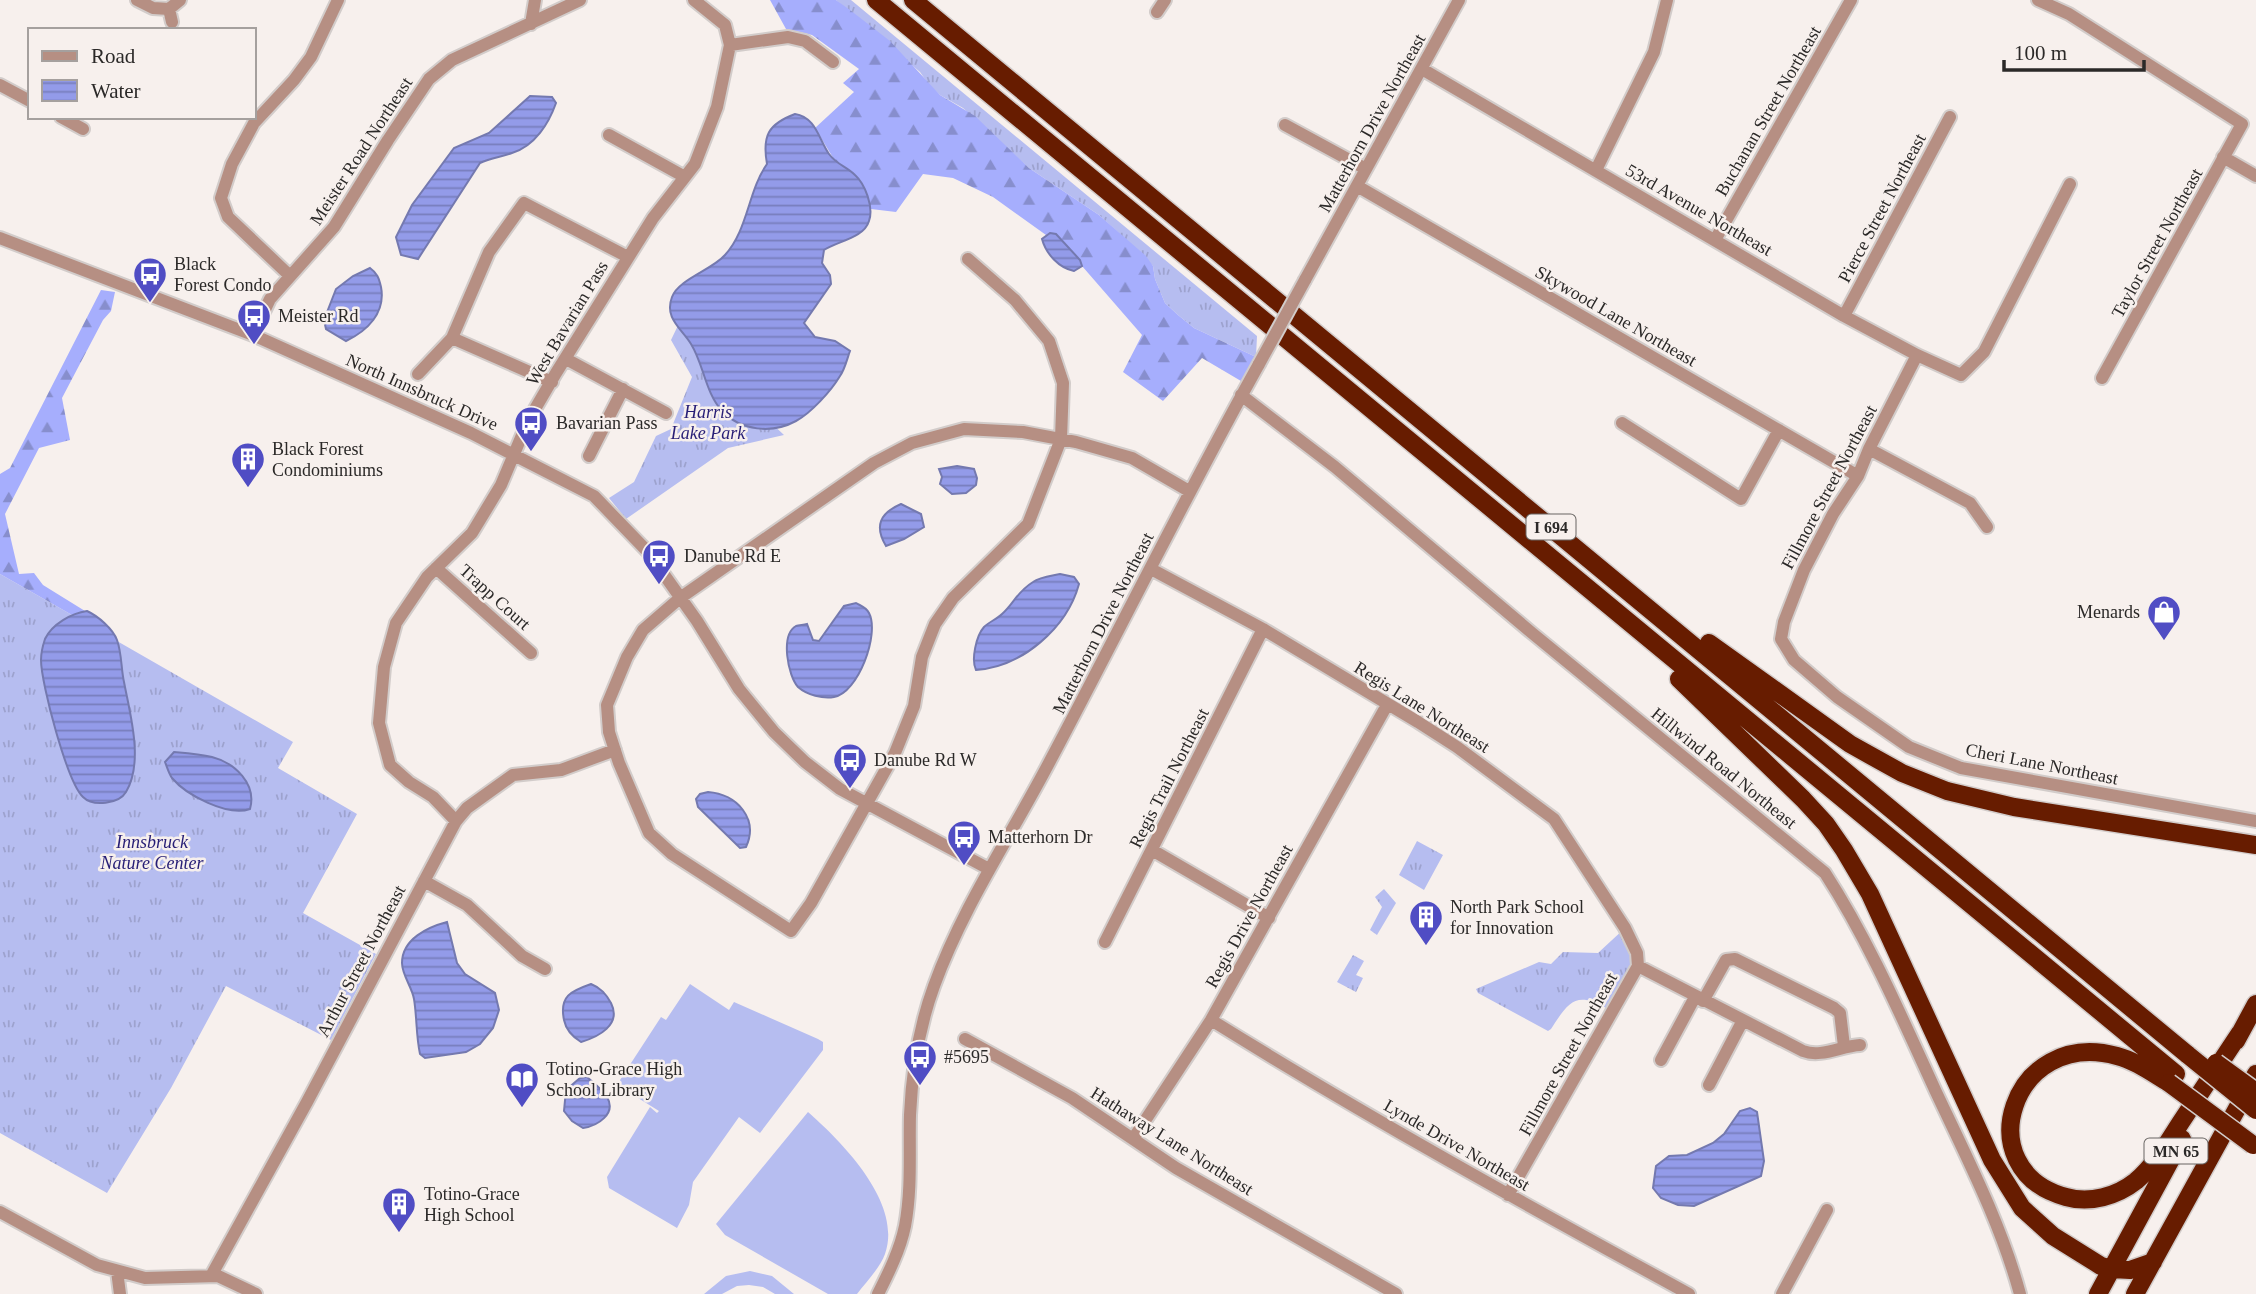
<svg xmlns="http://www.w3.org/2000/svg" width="2256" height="1294" viewBox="0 0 2256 1294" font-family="'Times New Roman',serif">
<defs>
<pattern id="grass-tufts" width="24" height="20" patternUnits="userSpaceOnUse" patternTransform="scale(1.75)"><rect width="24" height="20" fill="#b6bdf0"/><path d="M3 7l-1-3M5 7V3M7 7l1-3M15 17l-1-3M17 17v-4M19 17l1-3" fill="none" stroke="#9da2ce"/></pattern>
<pattern id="forest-firs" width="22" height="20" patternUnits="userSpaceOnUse" patternTransform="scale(1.75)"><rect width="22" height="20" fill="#a6aefd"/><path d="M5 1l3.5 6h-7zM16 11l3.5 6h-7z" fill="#878ecd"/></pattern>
<pattern id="water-rules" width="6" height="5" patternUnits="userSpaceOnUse" patternTransform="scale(1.75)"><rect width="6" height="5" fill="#939be9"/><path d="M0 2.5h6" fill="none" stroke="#787ebd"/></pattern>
</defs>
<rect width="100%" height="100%" fill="#f7f0ed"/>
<path fill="url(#grass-tufts)" d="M836,0H851L1257,336L1256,357L1194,328L1178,315L1165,303L1155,279L1153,266L1118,232L1099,215L1029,168L963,108L940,95L929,85L920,72Z
M683,315L766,418L784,435L728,448L626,519L609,498L634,482L656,436L671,429L692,377L671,340Z
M0,574L72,615L87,611L106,625L117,641L293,742L278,768L357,814L303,913L376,954L331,1040L226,986L171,1088L107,1193L0,1133Z
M1417,841L1443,855L1424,890L1399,875Z
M1384,889L1396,903L1377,935L1370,930L1382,907L1375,897Z
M1625,928L1638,966L1606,1008C1575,990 1568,1003 1551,1029L1548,1031L1478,993L1476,989L1539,962L1551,964L1563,952L1598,953Z
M1353,955L1364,961L1356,975L1363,978L1356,992L1337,982Z"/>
<path fill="url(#forest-firs)" d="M770,0H836L850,10L890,41L940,95L975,116L1029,168L1099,215L1146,256L1153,266L1155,279L1165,303L1178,315L1194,328L1256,357L1241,381L1202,358L1163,401L1123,372L1142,335L1082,266L1080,260L1056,234L1046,235L993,197L953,178L923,174L896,212L871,209L857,177L835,161L815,128L854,92L843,83L859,69L812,35L786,29Z
M101,290L115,292L111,311L103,320L62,398L70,440L39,448L5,514L19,574L34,573L43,585L85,611L72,615L0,574V474L10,468Z"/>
<path fill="#b6bdf0" d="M690,984L729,1010L734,1002L818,1039L823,1042V1050L760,1133L739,1117L693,1182L689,1205L677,1228L609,1188L607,1177L650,1107L657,1113L659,1111L622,1088L620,1080L661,1017L666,1020Z
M808,1112C842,1142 903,1203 885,1254C880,1268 866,1282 857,1294H828L725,1235L716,1224Z
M750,1271L772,1276L794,1294H775L763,1287L749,1285L737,1286L722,1294H704L726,1276Z"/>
<path fill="url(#water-rules)" stroke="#7479af" stroke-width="2" d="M530,96L552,97L556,103C549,123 535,146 512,153C501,157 491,158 480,163L418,259L401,255L396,237L412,205L454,148L489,133Z
M795,114C816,117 819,140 829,154C836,164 847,167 855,175C865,184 874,207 869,221C864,238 838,241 824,250L822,263L830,275L831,284L804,323L815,337L835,341L850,351C847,359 845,369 840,376C831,391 811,413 796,421C772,434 741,431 722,411C705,392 704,365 691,344C681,328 664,318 672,297C679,279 712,270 725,255C748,230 748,191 767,164C762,136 768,124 795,114Z
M1050,233L1056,234L1080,260L1082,266L1074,271C1059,268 1046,254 1042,239Z
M370,268C377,273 379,278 381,287C386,313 367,331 346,341L326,329L324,320L336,289L353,276Z
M957,466L974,469L977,478L976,485L966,493L952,494L940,484L942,477L939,469Z
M901,504L921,514L924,527L904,539L886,546C874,526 880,513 901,504Z
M1060,574L1074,577L1079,584C1067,628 1022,667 976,670C971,660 976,636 984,627C989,622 997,619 1002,614C1014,603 1017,592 1033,582C1040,577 1051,576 1060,574Z
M856,603C861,606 866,607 869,613C880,634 858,693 834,697C823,699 807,695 798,687C788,676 780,635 796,626C799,625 803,625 807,624L813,640L819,641L844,606Z
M87,611C98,616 113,629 117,640C122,654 121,669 124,682C130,714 144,762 126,792C119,804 93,807 83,797C67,782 41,683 41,660C41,655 43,645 45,639C52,624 72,613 87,611Z
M174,752C186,753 200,754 212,757C235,763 257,784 250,809C228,817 186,795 172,778C169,774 167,767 165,762Z
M708,792C737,794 759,819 746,847L740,848L698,807L696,799L700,794Z
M447,922L457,963L465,974L495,993L499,1010L493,1028L480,1044L466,1052L425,1058L420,1054C416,1036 417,1017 414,999C412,987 402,975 402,963C402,939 428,927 447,922Z
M591,984C601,988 606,994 611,1003C622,1025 598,1037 581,1042C573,1037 566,1030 564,1020C559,996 571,991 591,984Z
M587,1077C593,1082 603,1090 607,1097C617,1114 597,1126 583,1128L572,1121L564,1111L566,1090L580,1078Z
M1750,1108L1757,1112L1764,1161L1761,1176L1694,1206L1678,1205L1661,1198L1653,1188L1656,1166L1669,1156L1687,1155L1713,1143L1724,1134L1740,1111Z"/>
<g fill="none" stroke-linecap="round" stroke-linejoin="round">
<g stroke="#d2ccca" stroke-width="16">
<path id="minor" d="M137,0L153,8L169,9
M2038,0L2069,14L2242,124L2102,378
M1157,12L1165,0
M172,22L169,9L180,0
M531,24L535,0
M730,45L788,37L805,41L833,62
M1422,69L1844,316L1917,355L1961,375L1984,352L2070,184
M0,85L30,101
M61,117L83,129
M1285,125L1366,169
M609,135L685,177
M2223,157L2256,176
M1596,170L1654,52L1667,0
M1357,186L1858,476
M0,238L253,335L471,433L594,496L648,552L697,621L739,689L774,732L805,762L840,789L989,869
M1715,240L1851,0
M968,259L1015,300L1049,341L1063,383L1061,439L1028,524L953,598L935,624L922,657L914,706L895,753L811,903L791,931L672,854L649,833L619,763L609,732L607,705L627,657L643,630L680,598L874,463L912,443L964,429L1023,432L1076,442L1132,458L1189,491
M289,275L228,217L221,198L232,164L254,123L294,80L311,57L338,0
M1305,280L1459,0
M1844,316L1950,117
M253,335L270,299L334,227L388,140L429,79L452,60L580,0
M452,338L552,382
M1917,355L1869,449L1858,476L1833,514L1804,570L1784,622L1781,639L1794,660L1837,697L1909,747L1961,768L2256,821
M566,359L666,413
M418,374L452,338L489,252L524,203L628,257
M1241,395L1335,467L1532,633L1825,873C1869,941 1902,1018 1936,1092C1967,1158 2001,1224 2020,1294
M1622,423L1741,499L1779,430
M1869,449L1970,503L1987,527
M589,456L623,389
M436,568L531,653
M1151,569L1263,629L1418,722L1457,747L1554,819L1625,928L1637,953L1638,966L1508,1195
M456,821L433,797L409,782L390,765L379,723L384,667L396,623L427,577L472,533L501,485L528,421L556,373L653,218L695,164L717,107L730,45L725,25L694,0
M1152,850L1269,918
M424,881L467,905L522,956L545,969
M1105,942L1263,629
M1638,966L1803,1051C1821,1058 1841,1046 1860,1045
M1703,1001L1726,960L1735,959L1834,1008L1840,1013L1844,1046
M1211,1020C1367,1117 1528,1206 1689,1294
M965,1039L1072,1098L1176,1168L1396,1294
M1661,1060L1695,997
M1709,1085L1742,1022
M1133,1139L1211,1020L1387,705
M0,1212L97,1265L145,1278L218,1276L256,1294
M117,1271L120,1294
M211,1276L307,1102L456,821L467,808L513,775L561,770L615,750
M878,1294C889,1272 900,1250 905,1226C912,1189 909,1151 910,1115C912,1071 919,1027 934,986C963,906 1011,836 1050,761C1120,629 1186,495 1259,364
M1782,1294L1827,1210"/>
</g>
<g stroke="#d2ccca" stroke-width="21">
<path id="highway" d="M876,0L2176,1074
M913,0L2188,1055
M1709,643L1850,744L1902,773L1947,791L2014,807L2256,845
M1679,679L1803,799L1826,824L1844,850L1870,894L1992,1160L2022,1208L2053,1236L2101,1266L2112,1269L2130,1270L2153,1262
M2236,1041L2256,1004
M2169,1083C2152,1073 2136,1061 2117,1056C2012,1027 1966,1170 2066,1197C2090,1204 2117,1196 2136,1181C2155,1165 2168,1142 2181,1122C2201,1092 2221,1062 2240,1033
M2098,1294L2182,1139
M2135,1294L2256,1074"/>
</g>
<use href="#minor" stroke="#b68f83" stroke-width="12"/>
<use href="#highway" stroke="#671c00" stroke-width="18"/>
<g stroke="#d2ccca" stroke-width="16" stroke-linecap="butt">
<path id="minor-bridge" d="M1259,364L1305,280"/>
</g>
<g stroke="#d2ccca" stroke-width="21" stroke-linecap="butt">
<path id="highway-bridge" d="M2188,1055L2256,1110
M2216,1063L2256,1092
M2169,1083L2253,1145"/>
</g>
<use href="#minor-bridge" stroke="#b68f83" stroke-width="12"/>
<use href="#highway-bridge" stroke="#671c00" stroke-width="18"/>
</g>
<defs>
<g id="bus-pin" transform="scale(1.75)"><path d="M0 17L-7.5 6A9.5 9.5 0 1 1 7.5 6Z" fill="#504dc4" stroke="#f7f0ed"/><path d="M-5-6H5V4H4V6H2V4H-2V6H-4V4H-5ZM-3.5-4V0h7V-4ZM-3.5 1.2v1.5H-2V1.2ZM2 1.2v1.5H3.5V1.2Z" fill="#fff"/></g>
<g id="building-pin" transform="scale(1.75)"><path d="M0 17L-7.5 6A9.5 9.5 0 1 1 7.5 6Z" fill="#504dc4" stroke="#f7f0ed"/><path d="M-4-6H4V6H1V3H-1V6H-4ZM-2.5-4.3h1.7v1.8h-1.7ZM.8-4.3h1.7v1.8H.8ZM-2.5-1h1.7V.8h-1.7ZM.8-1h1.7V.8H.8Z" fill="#fff"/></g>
<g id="shop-pin" transform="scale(1.75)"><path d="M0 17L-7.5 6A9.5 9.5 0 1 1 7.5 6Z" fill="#504dc4" stroke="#f7f0ed"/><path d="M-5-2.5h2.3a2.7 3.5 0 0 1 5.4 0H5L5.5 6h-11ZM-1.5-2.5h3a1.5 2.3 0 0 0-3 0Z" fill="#fff"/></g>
<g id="library-pin" transform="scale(1.75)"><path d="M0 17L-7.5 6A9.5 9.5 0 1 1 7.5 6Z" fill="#504dc4" stroke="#f7f0ed"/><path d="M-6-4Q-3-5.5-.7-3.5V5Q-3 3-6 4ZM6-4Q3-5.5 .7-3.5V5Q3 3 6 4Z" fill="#fff"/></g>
</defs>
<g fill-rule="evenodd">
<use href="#bus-pin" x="150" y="274"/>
<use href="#bus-pin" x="254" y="316"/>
<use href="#bus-pin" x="531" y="423"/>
<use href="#building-pin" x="248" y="459"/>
<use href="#bus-pin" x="659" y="556"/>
<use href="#shop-pin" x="2164" y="612"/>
<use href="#bus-pin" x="850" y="760"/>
<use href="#bus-pin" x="964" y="837"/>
<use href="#building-pin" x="1426" y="917"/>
<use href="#bus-pin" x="920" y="1057"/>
<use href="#library-pin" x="522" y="1079"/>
<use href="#building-pin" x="399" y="1204"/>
</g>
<g text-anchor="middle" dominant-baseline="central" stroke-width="5" stroke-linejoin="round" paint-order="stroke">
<g fill="#f7f0ed" stroke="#686563" stroke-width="2">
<rect x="1526.5" y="514.5" width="49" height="25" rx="5"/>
<rect x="2144.5" y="1138.5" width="63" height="25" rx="5"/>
</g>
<g font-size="16" font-weight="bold" fill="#2b2928">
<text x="1551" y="527">I 694</text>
<text x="2176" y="1151">MN 65</text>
</g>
<g font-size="18" fill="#2b2928" stroke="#f7f0ed">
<text transform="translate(1768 111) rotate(-60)">Buchanan Street Northeast</text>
<text transform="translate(1372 123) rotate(-61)">Matterhorn Drive Northeast</text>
<text transform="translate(361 151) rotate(-57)">Meister Road Northeast</text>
<text transform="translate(1882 208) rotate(-62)">Pierce Street Northeast</text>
<text transform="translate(1699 210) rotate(30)">53rd Avenue Northeast</text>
<text transform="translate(2157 243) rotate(-61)">Taylor Street Northeast</text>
<text transform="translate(1616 316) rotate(30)">Skywood Lane Northeast</text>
<text transform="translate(567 323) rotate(-59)">West Bavarian Pass</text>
<text transform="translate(422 392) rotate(24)">North Innsbruck Drive</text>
<text transform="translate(1829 487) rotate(-62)">Fillmore Street Northeast</text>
<text transform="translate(495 597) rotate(42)">Trapp Court</text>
<text transform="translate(1103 623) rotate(-63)">Matterhorn Drive Northeast</text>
<text transform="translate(1422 707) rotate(32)">Regis Lane Northeast</text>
<text transform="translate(2042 764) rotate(11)">Cheri Lane Northeast</text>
<text transform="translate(1724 768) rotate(39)">Hillwind Road Northeast</text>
<text transform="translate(1169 778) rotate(-63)">Regis Trail Northeast</text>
<text transform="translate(1249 916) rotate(-61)">Regis Drive Northeast</text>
<text transform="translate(361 961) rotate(-62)">Arthur Street Northeast</text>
<text transform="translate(1568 1054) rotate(-61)">Fillmore Street Northeast</text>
<text transform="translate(1172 1141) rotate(32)">Hathaway Lane Northeast</text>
<text transform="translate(1457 1145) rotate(30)">Lynde Drive Northeast</text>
</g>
<g font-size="18" fill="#2b2928" stroke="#f7f0ed" text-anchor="start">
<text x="174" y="264">Black<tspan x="174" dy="21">Forest Condo</tspan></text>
<text x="278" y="316">Meister Rd</text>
<text x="556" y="423">Bavarian Pass</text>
<text x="272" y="449">Black Forest<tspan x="272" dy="21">Condominiums</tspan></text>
<text x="684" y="556">Danube Rd E</text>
<text x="2140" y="612" text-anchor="end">Menards</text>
<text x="874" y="760">Danube Rd W</text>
<text x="988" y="837">Matterhorn Dr</text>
<text x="1450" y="907">North Park School<tspan x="1450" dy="21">for Innovation</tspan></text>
<text x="944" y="1057">#5695</text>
<text x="546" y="1069">Totino-Grace High<tspan x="546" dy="21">School Library</tspan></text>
<text x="424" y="1194">Totino-Grace<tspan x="424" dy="21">High School</tspan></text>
</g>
<g font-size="18" font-style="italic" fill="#271e76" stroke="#f7f0ed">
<text x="708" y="412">Harris<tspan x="708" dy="21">Lake Park</tspan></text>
<text x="152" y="842">Innsbruck<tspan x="152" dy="21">Nature Center</tspan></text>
</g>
</g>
<rect x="28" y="28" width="228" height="91" fill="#f7f0ed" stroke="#a5a09e" stroke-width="2"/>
<rect x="42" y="51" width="35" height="10" fill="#b68f83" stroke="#a5a09e" stroke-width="2"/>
<text x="91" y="63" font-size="21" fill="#2b2928">Road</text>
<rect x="42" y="80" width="35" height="21" fill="url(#water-rules)" stroke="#a5a09e" stroke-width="2"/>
<text x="91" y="98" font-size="21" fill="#2b2928">Water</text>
<path d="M2004 60v10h140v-10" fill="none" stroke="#2b2928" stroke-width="3.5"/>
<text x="2014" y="60" font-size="21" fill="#2b2928" stroke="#f7f0ed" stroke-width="5" paint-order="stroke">100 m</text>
</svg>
